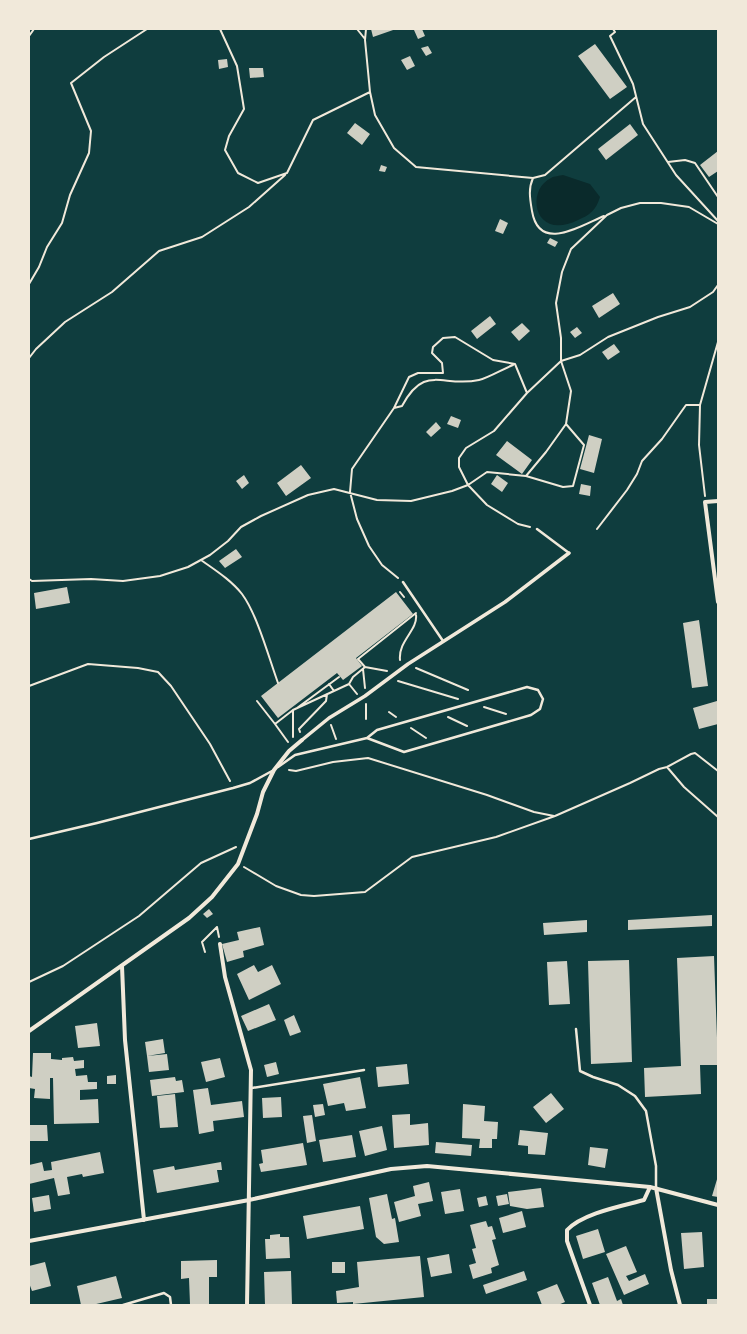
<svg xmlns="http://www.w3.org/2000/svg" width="747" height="1334" viewBox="0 0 747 1334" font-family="'DM Sans',sans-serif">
<rect width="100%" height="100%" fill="#0f3d3e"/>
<path fill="#0a2a2b" d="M563,175L590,184L600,197C596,210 590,215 578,220C534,242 525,190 551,178C554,176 560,176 563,175Z"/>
<path fill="#cfcfc3" d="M371,29H396L373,37Z
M417,29H422L425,36L418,39L414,30Z
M595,44L627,87L610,99L578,56Z
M428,46L432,53L426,56L421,48Z
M410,56L415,66L407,70L401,60Z
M227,59L228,67L219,69L218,60Z
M249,68H263L264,77L250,78Z
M355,123L370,134L362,145L347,133Z
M630,124L638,135L606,160L598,149Z
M718,151V171L709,177L700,165Z
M381,165L387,167L385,172L379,171Z
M500,219L508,223L503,234L495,231Z
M550,238L558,242L555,247L547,243Z
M613,293L620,304L599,318L592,306Z
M490,316L496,324L477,339L471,331Z
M522,323L530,331L519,341L511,332Z
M577,327L582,333L575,338L570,332Z
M614,344L620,352L608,360L602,352Z
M451,416L461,420L458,428L447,424Z
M436,422L441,428L431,437L426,432Z
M589,435L602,439L594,473L580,469Z
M507,441L532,460L522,474L496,455Z
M301,465L311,478L286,496L277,483Z
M244,475L249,483L242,489L236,481Z
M497,475L508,483L502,492L491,484Z
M581,484L591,486L590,496L579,494Z
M236,549L242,557L225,568L219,561Z
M67,587L70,603L36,609L34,593Z
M396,592L413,614L356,658L362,666L343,680L337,673L278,718L261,696Z
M699,620L708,686L692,688L683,623Z
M717,701L718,724L699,729L693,708Z
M209,909L213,914L207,918L203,914Z
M712,915V926L628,930V920Z
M587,920V932L544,935L543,923Z
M260,927L264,945L243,951L244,957L227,962L222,944L239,940L237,932Z
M714,956L718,1065H700L701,1094L645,1097L644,1068L681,1066L677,958Z
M629,960L632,1062L591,1064L588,961Z
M567,961L570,1004L549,1005L547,962Z
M254,965L258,972L272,965L281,984L249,1000L237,974Z
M269,1004L276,1020L248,1031L241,1016Z
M294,1015L301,1032L290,1036L284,1020Z
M97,1023L100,1046L78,1048L75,1026Z
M163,1039L165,1053L147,1056L145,1042Z
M33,1053H51V1059L62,1060V1058L73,1057L74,1061L84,1060V1068L75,1069L76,1076L87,1075L88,1082H97V1089L80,1090V1100L98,1099L99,1123L54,1124L53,1078H50V1099L34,1098L35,1089L29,1088V1076L32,1077Z
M167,1054L169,1070L149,1072L147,1056Z
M220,1058L225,1077L206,1082L201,1062Z
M276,1062L279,1074L267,1077L264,1065Z
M407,1064L409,1084L378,1087L376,1067Z
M116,1075V1084H107V1076Z
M175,1077L176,1081L182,1080L184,1092L152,1096L150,1080Z
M360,1077L366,1108L346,1111L344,1103L328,1106L323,1084Z
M208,1088L211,1105L242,1101L244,1117L213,1121L214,1131L199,1134L193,1090Z
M551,1093L564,1109L546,1123L533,1107Z
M175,1094L178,1127L160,1128L157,1096Z
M281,1097L282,1117L263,1118L262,1098Z
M323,1104L325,1115L315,1117L313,1105Z
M463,1104L485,1106L484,1121L498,1122L497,1139H492V1148H479L480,1139L462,1138Z
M410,1114V1125L428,1123L429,1145L394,1148L392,1115Z
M312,1115L316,1141L307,1143L303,1116Z
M29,1125H47L48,1141H29Z
M382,1126L387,1150L365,1156L359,1131Z
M520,1130L548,1133L545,1155L528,1154V1146L518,1145Z
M352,1135L356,1157L323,1162L319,1140Z
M436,1142L472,1145L471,1156L435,1153Z
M303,1143L307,1165L261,1172L259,1164L263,1163L261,1150Z
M590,1147L608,1149L605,1168L588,1165Z
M100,1152L104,1173L83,1177L82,1174L67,1177L70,1194L58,1196L54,1178L29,1184V1165L42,1162L44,1171L52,1170L51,1162Z
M221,1162L222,1170H217L219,1182L157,1193L153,1170L174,1166L175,1170Z
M718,1176V1197L712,1196Z
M429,1182L433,1201L418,1204L421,1216L399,1222L394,1202L415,1196L413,1186Z
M541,1188L544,1207L527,1209L510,1206L508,1192Z
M460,1189L464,1211L445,1214L441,1192Z
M387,1194L392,1219L395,1218L399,1242L384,1244L376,1237L369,1198Z
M507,1194L509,1204L498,1206L496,1196Z
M49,1195L51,1209L34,1212L32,1198Z
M486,1196L488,1205L479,1207L477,1198Z
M360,1206L364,1229L307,1239L303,1216Z
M522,1211L526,1227L503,1233L499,1218Z
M486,1221L488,1227L492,1226L496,1239L492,1240L499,1265L491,1268L492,1273L473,1279L469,1265L476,1263L472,1249L476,1248L470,1225Z
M598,1229L605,1252L583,1259L576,1236Z
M702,1232L704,1267L684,1269L681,1233Z
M280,1234V1237H289L290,1258L266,1259L265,1239H270V1235Z
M626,1246L637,1272L626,1276L629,1281L645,1274L649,1284L624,1295L606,1254Z
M449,1254L452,1273L431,1277L427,1258Z
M420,1256L424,1297L353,1304V1302L337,1303L336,1291L359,1287L357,1262Z
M217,1260V1277H209V1305H187L190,1304L189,1278L181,1279V1261Z
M45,1262L51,1286L32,1291L29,1283V1266Z
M332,1262H345V1273H332Z
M291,1271L292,1305H265L264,1272Z
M524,1271L527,1280L486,1294L483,1285Z
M116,1276L122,1298L92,1305H81L77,1286Z
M608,1277L617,1301L621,1299L623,1305H600L592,1283Z
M557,1284L565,1302L558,1305H542L537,1292Z
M707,1299H718V1305H707Z"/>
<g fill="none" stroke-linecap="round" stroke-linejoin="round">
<path stroke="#f1e9da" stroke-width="2" d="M220,29L237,66L244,109L229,136L225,150L238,173L258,183L287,173L313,120L370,92
M357,29L365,39
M366,29L365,40L370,92L375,115L394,148L416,167L533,178L545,175L636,97
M613,29L615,32L610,36L633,84L643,124L676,175L718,221
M29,36L34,29
M668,162L685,160L695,163L718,197
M533,178C528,189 530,199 532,211C539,253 580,226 604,216
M29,284L39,267L47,247L62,223L70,195L89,153L91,131L71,83L104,57L147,29
M29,358L36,349L65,322L112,292L159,251L202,237L249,207L285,175
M394,408L402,406C425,363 442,388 479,380C488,378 503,369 513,365
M526,476L563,487L573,486L584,445L566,424
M705,496L699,445L700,405L718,342
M530,527L518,524L487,505L468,485L459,467V458L466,448L494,431L527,393L561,361L580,355L608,337L658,317L690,307L713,292L718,285
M597,529L627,490L637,474L642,461L662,439L686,405H700
M201,560C215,570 231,580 242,594C257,614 269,658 278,683
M398,578L382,565L369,546L357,519L350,492L352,469L394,408L409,377L418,373H443L442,363L432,353L433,347L443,338L455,337L493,360L515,364L527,393
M29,579L32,581L91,579L123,581L160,576L188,567L210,555L228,541L241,527L261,516L308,495L334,489L377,500L411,501L452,491L468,485L487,472L526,476L546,452L566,424L571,391L561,361V338L556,303L562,272L571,249L607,215L621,208L640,203H661L689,207L718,224
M400,592L404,597
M400,660C398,641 418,630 416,615
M365,667L387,671
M416,668L468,690
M363,669L365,688
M398,681L458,699
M329,684L334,691
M349,684L357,694
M29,686L88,664L138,668L158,672L171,686L210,744L230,781
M257,701L275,724L293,710
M366,704V719
M484,707L506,714
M297,708L339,677
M389,712L396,717
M448,717L467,726
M275,724L288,742
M331,725L336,739
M411,728L426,738
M300,732L299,729L326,701L327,694
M293,737V710L349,684L353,677L365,667L358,659L416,613
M667,767L684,787L718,817
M289,770L296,771L333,762L368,758L487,795L534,812L554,816
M244,867L276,886L301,895L314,896L365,892L412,857L496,837L555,816L630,783L659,769L667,767L691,754L695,753L718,771
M217,927L219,937
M205,952L202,942L217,927
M29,982L63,966L139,916L201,863L236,847"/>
<path stroke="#f1e9da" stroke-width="2.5" d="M537,529L569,553
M403,582L443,641
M278,767L295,755L367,738L377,730L527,687L538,690L543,699L540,709L531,715L404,752L367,738
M29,839L97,823L233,788L250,783L272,771
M576,1029L580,1071L593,1077L618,1085L635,1096L646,1111L656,1166V1188
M252,1088L364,1070
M123,1305L164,1293L170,1297L171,1305"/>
<path stroke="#f1e9da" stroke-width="3.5" d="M302,740L329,718L365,696L408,664L505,602L569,553"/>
<path stroke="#f1e9da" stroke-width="4" d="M718,501L705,502L718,602
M220,944L225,977L251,1070L247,1305
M122,966L125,1040L144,1220
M29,1031L189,918L212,897L238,864L257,814L263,792L274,770L289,751L302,740
M656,1188L671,1270L680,1305
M29,1241L249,1200L391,1169L427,1166L650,1187L718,1205
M590,1305L567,1241V1230C583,1213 622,1206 644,1200L650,1187"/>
</g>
<rect width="747" height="1334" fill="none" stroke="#f1e9da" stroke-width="60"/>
</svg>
